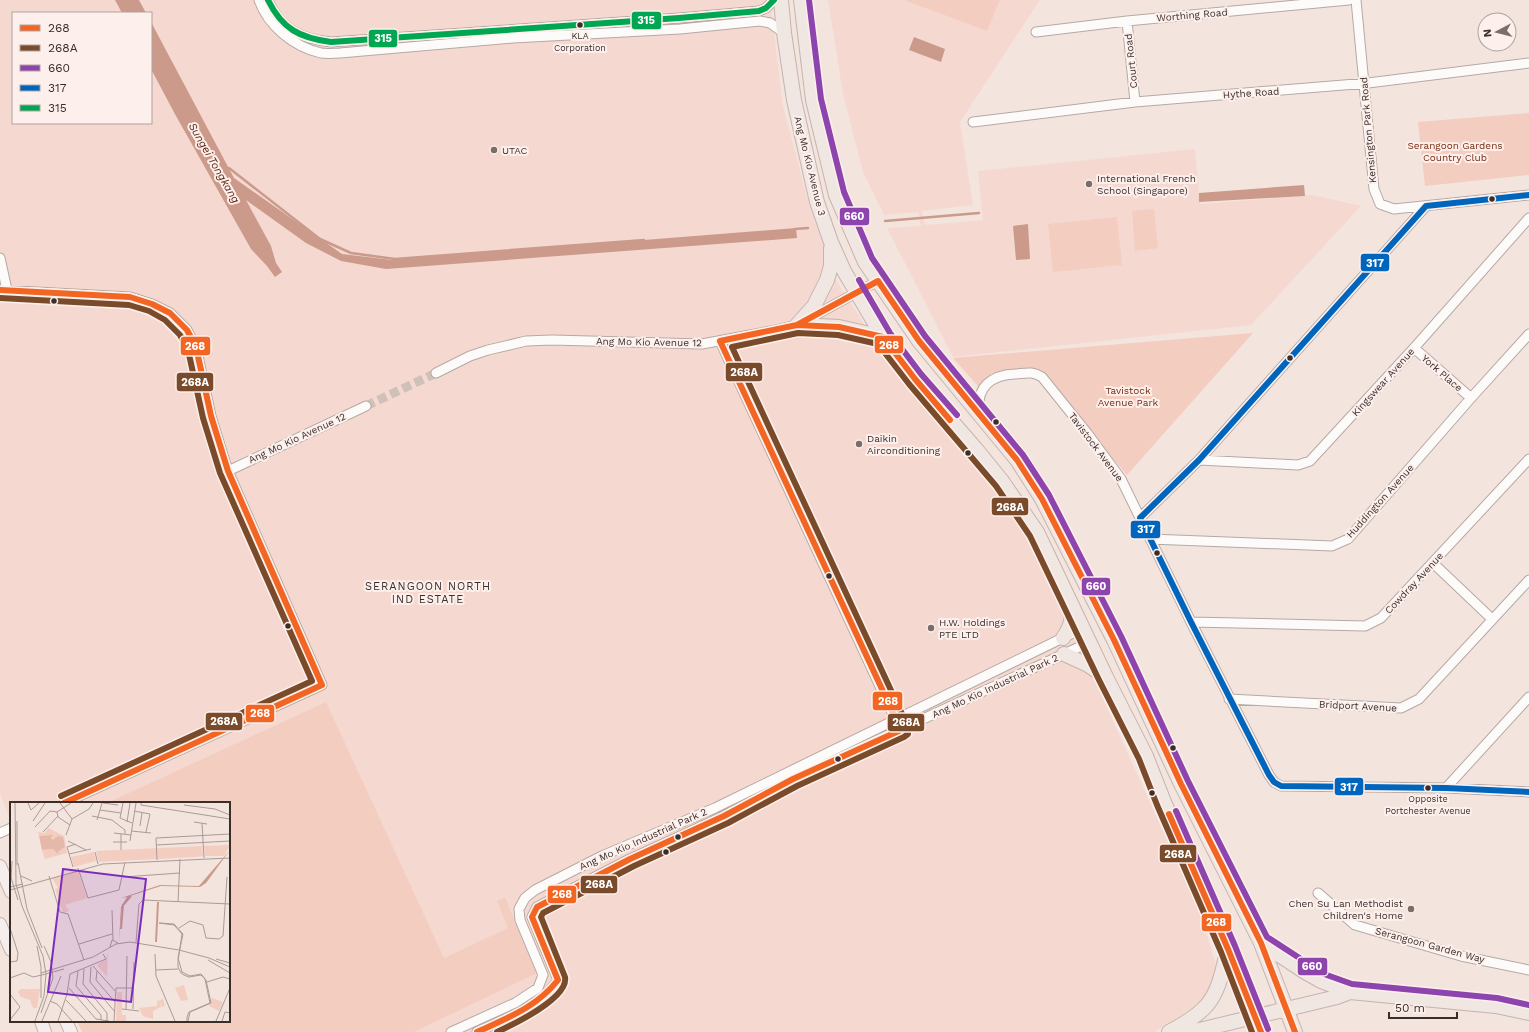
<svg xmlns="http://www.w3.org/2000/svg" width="1529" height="1032" viewBox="0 0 1529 1032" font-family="'Work Sans',sans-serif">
<rect width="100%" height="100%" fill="#f4e4de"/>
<path fill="#f5d9d0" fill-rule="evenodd" d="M0,0H770L783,106L809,205L837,282L884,355L1004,500L1031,535L1086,661L1199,911L1215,961L1216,980L1199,1003L1155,1032H96L229,1021V803H11V821L0,794ZM13,13H151V123H13Z
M828,0H1040L960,122L973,205L922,211L925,225L983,220L978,171L1195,149L1200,204L1313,195L1361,206L1251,325L953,357L887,228L921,226L918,212L884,215L863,172L843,94Z"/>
<path fill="#f3cdc0" d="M904,0H1000L987,31Z
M1529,113V175L1425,186L1418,122Z
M1154,209L1158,248L1135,251L1132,211Z
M1117,217L1122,265L1053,272L1048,224Z
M1253,333L1127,475L1099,443L1041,370L992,373L979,387L953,358Z
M326,702L444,958L508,928L497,901L505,897L537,973L414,1032H82L77,1021H229V803H107Z"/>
<path fill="#cb9a8b" d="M115,0H139L146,13H122Z
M151,22L234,178L342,254L392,260L796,228L797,238L386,269L341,261L306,243L246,200L271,246L276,263L282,272L275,277L267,266L251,249L176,116L151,69Z
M914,37L945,49L941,62L909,50Z
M1304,185L1305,196L1199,202V193Z
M1028,224L1030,259L1016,260L1013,226Z"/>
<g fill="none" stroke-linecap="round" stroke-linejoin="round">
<path stroke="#cb9a8b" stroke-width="2.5" d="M229,168L320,239L351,253L395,259L644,240
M885,221L979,213
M795,229L808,228"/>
<path stroke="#cfc0ba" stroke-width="9" stroke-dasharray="9 4.5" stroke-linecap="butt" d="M366,406L436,373"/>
<g stroke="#b5a9a4" stroke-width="11">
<path id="minor" d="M259,0C268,26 294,47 321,53C327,54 334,53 340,53L513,38L680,29L760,21L770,23L784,33
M268,0C280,30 302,39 331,42L679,18L759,11L766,8L774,0
M1356,0L1374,189L1380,204L1394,209L1529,195
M1127,21L1135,102
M1036,32L1127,21L1349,0
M973,122L1135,102L1368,83L1529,63
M0,258L7,290
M0,290L130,297L152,304L170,313L187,330L196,347L211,416L228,471L322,685L64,803
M720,341L897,723
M1414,348L1471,398
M436,373L470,356L488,350L526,341L552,340L702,344L771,331L797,325L878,281
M979,413C976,387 991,375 1015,374C1027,373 1032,371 1042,377L1087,433L1121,479L1191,622L1269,775L1274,782L1281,786L1446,788L1529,792
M1199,460L1298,465L1310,461L1414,348L1529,218
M228,471L366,406
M1140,518L1199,460L1426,206
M1150,539L1332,546L1348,539L1471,398L1529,334
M1433,563L1492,619
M1191,622L1365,626L1381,618L1529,459
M1229,699L1401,708L1419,699L1529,580
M1446,788L1529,697
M0,833L11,828
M1318,893L1355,925L1461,956L1529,970
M451,1032L515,1003L538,988L543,975L520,920L519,909L525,898L535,890L602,856L715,808L1083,628
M477,1032C507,1018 539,1008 558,980L532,917L537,907L630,859L724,816L793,779L1090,642"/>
</g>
<g stroke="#c5b4af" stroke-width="14">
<path id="major" d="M0,866L11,892
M0,924L11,950
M41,1021L45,1032
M66,1021L71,1032"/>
</g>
<g stroke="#c5b4af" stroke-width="16">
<path id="highway" d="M781,0L784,33L794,100L817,202L831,242L844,271L883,337L915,379L976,449L1002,481L1037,532L1106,677L1146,756L1164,802L1228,949L1261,1032
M801,0L813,100L836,195L865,262L919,341L1017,460L1042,499L1114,640L1181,784L1261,943L1295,1032
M797,325L814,306L827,280L831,266V248
M797,325L839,327L883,337
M1063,638C1070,628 1073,620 1072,607
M1064,654L1088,665L1106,677
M1261,943L1305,972L1321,981L1350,992L1496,1006L1529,1013
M1169,1032C1182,1025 1198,1016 1207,1005C1220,990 1223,967 1228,949
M1191,1032L1337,997L1350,992"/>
</g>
<use href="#minor" stroke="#fdfbfa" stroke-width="9"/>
<use href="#major" stroke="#f6eeec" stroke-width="12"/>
<use href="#highway" stroke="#f0e6e2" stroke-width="14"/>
<g stroke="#fdf0ec" stroke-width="9">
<path id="bus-1" d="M0,290L130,297L152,304L170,313L187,330L196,347L211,416L228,471L322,685L64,803
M797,325L839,327L883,337L915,379L950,420
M1169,814L1228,949L1261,1032
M477,1032C507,1018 537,1007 558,980L532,917L537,907L630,859L724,816L793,779L901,730L720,341L797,325L878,281L919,341L1017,460L1042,499L1114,640L1181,784L1261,943L1295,1032"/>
</g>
<g stroke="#fdf0ec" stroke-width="9">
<path id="bus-2" d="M0,298L129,305L149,311L165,320L180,335L188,350L203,418L220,473L312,681L61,796
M497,1032C512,1025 569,998 565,977L541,917L543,913L634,866L728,823L797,786L904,737L908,734V727L732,347L798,333L838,335L878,344L909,384L996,486L1030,536L1099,680L1139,759L1157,805L1221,952L1252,1032"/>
</g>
<g stroke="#fdf0ec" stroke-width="9">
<path id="bus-3" d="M809,0L821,99L844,192L872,258L925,336L1023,455L1049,495L1121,636L1188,781L1267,937L1324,974L1352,984L1497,998L1529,1005
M859,280L890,333L921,374L957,415
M1176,811L1235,946L1268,1029"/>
</g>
<g stroke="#fdf0ec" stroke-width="9">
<path id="bus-4" d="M1529,195L1426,206L1199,460L1140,518L1191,622L1269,775L1274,782L1281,786L1446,788L1529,792"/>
</g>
<g stroke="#fdf0ec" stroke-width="9">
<path id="bus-5" d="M268,0C282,29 300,38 331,42L679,18L759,11L766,8L774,0"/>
</g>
<use href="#bus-1" stroke="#f26522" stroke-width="6"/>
<use href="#bus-2" stroke="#7a4b2a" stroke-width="6"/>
<use href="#bus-3" stroke="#8e44ad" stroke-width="6"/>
<use href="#bus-4" stroke="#0065bd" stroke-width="6"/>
<use href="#bus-5" stroke="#00a651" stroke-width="6"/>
</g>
<g fill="#3a2e2b" stroke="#fdf0ec" stroke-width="1.5">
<circle cx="580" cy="25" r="3.5"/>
<circle cx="1492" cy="199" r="3.5"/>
<circle cx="54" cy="301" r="3.5"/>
<circle cx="1290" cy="358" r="3.5"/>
<circle cx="996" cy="422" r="3.5"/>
<circle cx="968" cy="453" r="3.5"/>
<circle cx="1157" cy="553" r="3.5"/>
<circle cx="829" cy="576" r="3.5"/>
<circle cx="288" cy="626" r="3.5"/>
<circle cx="1173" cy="748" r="3.5"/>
<circle cx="838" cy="759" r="3.5"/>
<circle cx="1428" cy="788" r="3.5"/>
<circle cx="1152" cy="793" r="3.5"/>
<circle cx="678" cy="837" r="3.5"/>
<circle cx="666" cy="852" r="3.5"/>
</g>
<g fill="#7b6e6a" stroke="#fdf0ec" stroke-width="1.5">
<circle cx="494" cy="150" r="4"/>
<circle cx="1089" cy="184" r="4"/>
<circle cx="859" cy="444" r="4"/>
<circle cx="931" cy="628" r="4"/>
<circle cx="1411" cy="909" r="4"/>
</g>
<g text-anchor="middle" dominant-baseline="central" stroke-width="4" stroke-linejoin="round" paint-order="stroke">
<g font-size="9" fill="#3a2e2b" stroke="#fdf0ec">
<text x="580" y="36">KLA<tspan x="580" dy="12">Corporation</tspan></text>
<text x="1428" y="799">Opposite<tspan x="1428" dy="12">Portchester Avenue</tspan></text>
</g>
<g font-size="10" fill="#3a2e2b" stroke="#fdf0ec">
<text transform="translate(1192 15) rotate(-5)">Worthing Road</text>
<text transform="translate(1131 61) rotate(-96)">Court Road</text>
<text transform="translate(1251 93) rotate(-4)">Hythe Road</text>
<text transform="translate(1368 130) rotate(-95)">Kensington Park Road</text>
<text transform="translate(810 166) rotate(76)">Ang Mo Kio Avenue 3</text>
<text transform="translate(649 342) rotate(1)">Ang Mo Kio Avenue 12</text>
<text transform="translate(1442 373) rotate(41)">York Place</text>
<text transform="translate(1383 382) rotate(-48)">Kingswear Avenue</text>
<text transform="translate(297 438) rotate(-25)">Ang Mo Kio Avenue 12</text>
<text transform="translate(1096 447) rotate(53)">Tavistock Avenue</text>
<text transform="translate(1380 501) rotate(-48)">Huddington Avenue</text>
<text transform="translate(1414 583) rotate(-47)">Cowdray Avenue</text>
<text transform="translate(995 686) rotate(-25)">Ang Mo Kio Industrial Park 2</text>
<text transform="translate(1358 706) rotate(3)">Bridport Avenue</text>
<text transform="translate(643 839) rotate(-24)">Ang Mo Kio Industrial Park 2</text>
<text transform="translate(1430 945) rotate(15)">Serangoon Garden Way</text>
</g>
<g font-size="10" fill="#782a0f" stroke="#fdf0ec">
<text x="1455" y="145">Serangoon Gardens<tspan x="1455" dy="12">Country Club</tspan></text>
<text x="1128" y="390">Tavistock<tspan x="1128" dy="12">Avenue Park</tspan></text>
</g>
<g font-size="10" fill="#3a2e2b" stroke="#fdf0ec" text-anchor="start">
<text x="502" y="150">UTAC</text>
<text x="1097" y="178">International French<tspan x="1097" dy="12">School (Singapore)</tspan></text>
<text x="867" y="438">Daikin<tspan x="867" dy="12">Airconditioning</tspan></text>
<text x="939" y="622">H.W. Holdings<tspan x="939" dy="12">PTE LTD</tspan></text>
<text x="1403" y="903" text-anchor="end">Chen Su Lan Methodist<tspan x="1403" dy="12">Children's Home</tspan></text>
</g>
<g font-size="11" font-style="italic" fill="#5b1f0b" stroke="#fdf0ec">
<text transform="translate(214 163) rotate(60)">Sungei Tongkang</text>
</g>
<g font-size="11" letter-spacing="1" fill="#3a2e2b" stroke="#fdf0ec">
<text x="428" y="586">SERANGOON NORTH<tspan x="428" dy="13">IND ESTATE</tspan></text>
</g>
</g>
<g transform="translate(10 802)">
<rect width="220" height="220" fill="#f4e4de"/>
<path d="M38,26L54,34L57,51L35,57L32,48L43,47L49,52L48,50L55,45L53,36L43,39L41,33L29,34L28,30L35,31ZM220,43L214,54H195L194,44ZM192,44L193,54L185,55L89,60L86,49ZM84,50L86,59L64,65L61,55ZM68,69L77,96L55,103L59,109L53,111L45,87L48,86L42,76ZM98,150L97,175L87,163L96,157ZM174,183L178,198L171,199L165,186ZM11,187H30L27,206H23L20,198L11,195L8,190ZM107,190H112V213H116V219H106ZM202,196L213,200L209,209L199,204ZM153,197L155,204L152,205L150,199L151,205L143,209V217L133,214L129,206L147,204V199Z" fill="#f3cdc0"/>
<path d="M41,33H43L41,36L43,38L48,34L53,35L55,45L48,50L49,53L43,47L32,48L29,34Z" fill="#e4b9aa"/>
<path d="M220,48L196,81L190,85L151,84L120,94L112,106L109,139L111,105L117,95L111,96L150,83L189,84Z" fill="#cb9a8b"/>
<path fill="none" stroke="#cb9a8b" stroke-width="2" d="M111,127L113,103L121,94M146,140L148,100"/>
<path fill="none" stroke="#aa9b96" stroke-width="1" d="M5,1L6,82L12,104L33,154L36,172L34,194L25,219M18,1L21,8L29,1M50,1L62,17M93,1L108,3M113,1L110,16L122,21M131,1V3L220,17M174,3L205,7L220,13M90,8L111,11M124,9L140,12L136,30M47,10L48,15L60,23M82,14L102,18L115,28V32M87,18L92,1M23,19L35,1M117,20L120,1M184,20L197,22M192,21L194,56M130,24L132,11M25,25L40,9L47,10L61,1M121,29L141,31M33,30L48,14M104,31L121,33M56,33L62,17L79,7L83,1M58,39L76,48M120,39L126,1M103,40H117M146,43L220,39M111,48V32M85,50L88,62M59,52L81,47M147,58L146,36L220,32M8,61L17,107L32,146M7,63V19M63,65L57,45L66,42M68,66L78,96L109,88L115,60M11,74L22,79M39,74L50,110L58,112L74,158M113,75L170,71M1,76L8,98M1,78L2,59M0,85L13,82M0,88L93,62L220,56M168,100L170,57M102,108L103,139M193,123L196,136L209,137L213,134L217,75M0,126L8,151L7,159L0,160M169,126L180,119L193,123M126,140L129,102L133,98L220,102M69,142L102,132M27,144L31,165V196M34,144L42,162M100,145L102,138L108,141M145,152L146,174L165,219M206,157L220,161M198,158L220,171M83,164L105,189M81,165L80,180L105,210M74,167L73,182L97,211V219M146,168L168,167M68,169L66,184L91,213V218M87,169L86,178L105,200M31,171L83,155L106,142L120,140L169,148L199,156L220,165M32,173L54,167M0,176L14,171L23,175L32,173M197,180L213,175L220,177M59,186L86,217L99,219M0,192L10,205L0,218M56,198L76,219M40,199L47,202L62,219M112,207L129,209M116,207L117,154M123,207L124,160M31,211L43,176L41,160M32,219L51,174M48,219L57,192L60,172L96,157L93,152M104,219L106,186H123M177,219V215L179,210L200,201L195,177L191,173L179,175L174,173L171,171L168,165V159L172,132L164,123L149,121L164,122L173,132L168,156L172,170L180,174L191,172L196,178L201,201L180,210L178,219M206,219L220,186M212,219L215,210L220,211"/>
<path fill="#7b2cbf" fill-opacity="0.15" stroke="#7b2cbf" stroke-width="2" d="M53,67L136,77L121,200L38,190Z"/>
<rect width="220" height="220" fill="none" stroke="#3a2e2b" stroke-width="2"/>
</g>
<g stroke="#fdf0ec" stroke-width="1.5">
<rect x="631" y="11" width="31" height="19" rx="4" fill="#00a651"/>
<rect x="368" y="29" width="30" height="19" rx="4" fill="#00a651"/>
<rect x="839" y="207" width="31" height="19" rx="4" fill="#8e44ad"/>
<rect x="1360" y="253" width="30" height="19" rx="4" fill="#0065bd"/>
<rect x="874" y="335" width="30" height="19" rx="4" fill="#f26522"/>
<rect x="180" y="336" width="31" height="20" rx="4" fill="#f26522"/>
<rect x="725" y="362" width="38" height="20" rx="4" fill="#7a4b2a"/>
<rect x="176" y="372" width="38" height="20" rx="4" fill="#7a4b2a"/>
<rect x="991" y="497" width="38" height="19" rx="4" fill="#7a4b2a"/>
<rect x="1130" y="520" width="31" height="19" rx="4" fill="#0065bd"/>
<rect x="1081" y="577" width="30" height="19" rx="4" fill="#8e44ad"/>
<rect x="872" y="691" width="31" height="20" rx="4" fill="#f26522"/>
<rect x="245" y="704" width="30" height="19" rx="4" fill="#f26522"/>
<rect x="205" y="712" width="38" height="19" rx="4" fill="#7a4b2a"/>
<rect x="887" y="713" width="38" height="19" rx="4" fill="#7a4b2a"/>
<rect x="1334" y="777" width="30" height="19" rx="4" fill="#0065bd"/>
<rect x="1159" y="844" width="38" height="19" rx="4" fill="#7a4b2a"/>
<rect x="580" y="875" width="38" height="19" rx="4" fill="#7a4b2a"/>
<rect x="547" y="885" width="30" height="19" rx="4" fill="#f26522"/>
<rect x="1201" y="913" width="31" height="19" rx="4" fill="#f26522"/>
<rect x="1297" y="957" width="31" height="19" rx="4" fill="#8e44ad"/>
</g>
<g font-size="11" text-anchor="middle" font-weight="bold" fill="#fff">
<text x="646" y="24">315</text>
<text x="383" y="42">315</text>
<text x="854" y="220">660</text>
<text x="1375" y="267">317</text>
<text x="889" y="349">268</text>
<text x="195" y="350">268</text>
<text x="744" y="376">268A</text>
<text x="195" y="386">268A</text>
<text x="1010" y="511">268A</text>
<text x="1146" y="533">317</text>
<text x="1096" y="590">660</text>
<text x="888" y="705">268</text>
<text x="260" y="717">268</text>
<text x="224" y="725">268A</text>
<text x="906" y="726">268A</text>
<text x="1349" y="791">317</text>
<text x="1178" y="858">268A</text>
<text x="599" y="888">268A</text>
<text x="562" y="898">268</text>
<text x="1216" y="926">268</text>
<text x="1312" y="970">660</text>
</g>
<rect x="12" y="12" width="140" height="112" fill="#fdf0ec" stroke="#afa29f"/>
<rect x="20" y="25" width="20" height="6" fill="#f26522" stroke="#afa29f"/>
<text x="48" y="32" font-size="12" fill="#3a2e2b">268</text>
<rect x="20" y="45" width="20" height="6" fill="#7a4b2a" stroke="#afa29f"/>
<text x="48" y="52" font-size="12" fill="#3a2e2b">268A</text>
<rect x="20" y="65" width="20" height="6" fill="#8e44ad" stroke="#afa29f"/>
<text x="48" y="72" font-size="12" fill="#3a2e2b">660</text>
<rect x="20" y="85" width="20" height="6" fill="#0065bd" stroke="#afa29f"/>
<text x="48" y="92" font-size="12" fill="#3a2e2b">317</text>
<rect x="20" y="105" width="20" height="6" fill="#00a651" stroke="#afa29f"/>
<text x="48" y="112" font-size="12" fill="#3a2e2b">315</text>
<g transform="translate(1497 32) rotate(263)"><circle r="19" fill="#fdf0ec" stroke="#afa29f"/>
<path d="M0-3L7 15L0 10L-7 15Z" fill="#7b6e6a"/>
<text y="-6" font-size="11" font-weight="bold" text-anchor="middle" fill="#3a2e2b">N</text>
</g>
<path d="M1389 1012v6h68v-6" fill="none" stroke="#3a2e2b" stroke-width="2"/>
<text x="1395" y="1012" font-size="12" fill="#3a2e2b" stroke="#fdf0ec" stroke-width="3" paint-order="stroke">50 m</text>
</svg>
